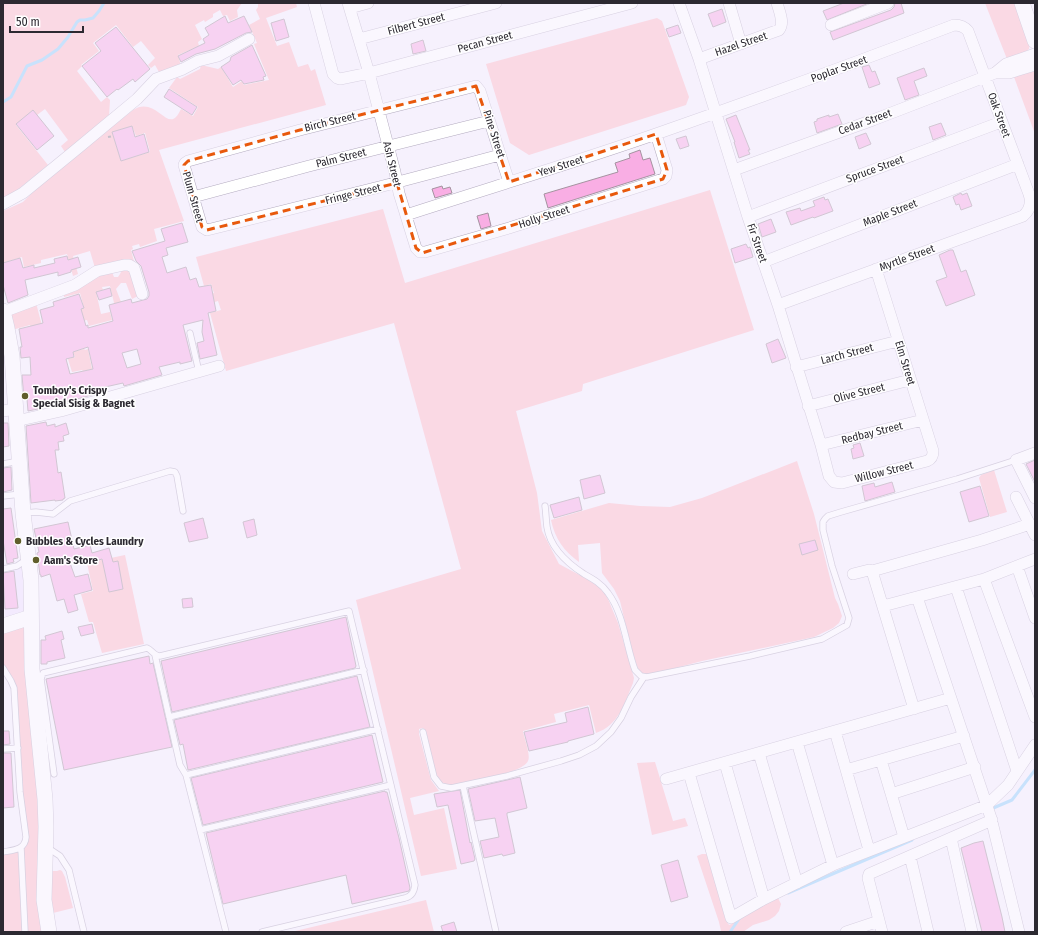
<svg xmlns="http://www.w3.org/2000/svg" width="1038" height="935" viewBox="0 0 1038 935" font-family="'Fira Sans Condensed',sans-serif">
<rect width="100%" height="100%" fill="#f6f1fd"/>
<path fill="#efe3ff" d="M29,565L31,616L6,624L3,594V573Z"/>
<path fill="#febcc5" fill-rule="evenodd" d="M3,3H242L237,10L238,17L230,21L227,15L223,16L220,10L213,14V17L205,22L204,20L195,25L202,39L198,42L199,46L178,55L181,66L159,72L155,65L151,68L148,65L155,58L141,41L133,47L116,25L93,43L99,51L81,65L82,66L77,71L101,102L107,97L110,100L109,116L65,152L61,146L68,140L45,109L37,115L33,110L16,125L48,165L15,192L3,198Z
M258,3H296L297,7L266,18L277,46L289,42L298,67L308,64L311,71L315,69L326,105L159,150L184,221L154,229L157,241L140,247L139,244L132,246L133,249L131,250L135,265L95,268L90,251L73,256L78,274L73,276L67,254L41,260V263L24,267L22,257L3,263V211L23,202L41,184V183L133,110C154,96 166,128 176,117C178,115 180,111 181,109L193,116L198,107L169,88L177,77L180,79L200,69L201,65L218,69L221,67L233,87L242,81L244,85L269,80L254,44L257,43L249,25L260,19L256,10L258,7ZM132,126L136,136L145,133L150,152L121,161L112,132Z
M985,3H1016L1030,42L1029,49L1025,52L1007,59Z
M657,18L662,21L689,97L686,105L529,155L510,143L486,64Z
M1032,71L1035,72V134L1014,77Z
M710,190L754,330L583,384L582,391L516,411L537,493L542,531L559,564L587,579L603,590L608,599L618,623L634,678L633,683C624,704 619,725 596,733L589,705L554,714L556,722L523,731C524,738 531,755 528,761C522,774 467,782 452,786C449,785 445,785 443,783C431,776 429,744 426,731L423,728L419,729V734L431,780L439,791L410,798L414,815L444,808L457,869L421,876L356,600L461,569L394,323L226,371L210,313L221,310L218,301L208,304L206,295L214,293L211,284L204,286L196,257L383,209L405,283Z
M111,270L114,277H118L120,274L122,270H131L138,296L132,299L126,283H121L116,289L123,307H115L110,286L102,287L103,290L96,292L101,314L110,312L112,320L89,326L87,320L79,322L75,311L84,308L80,293L64,297V293L90,278Z
M36,303L45,337L33,336L30,325L12,330L9,313Z
M84,349L85,350L88,349L92,369L83,371L82,370L72,372L68,359L75,357L73,352Z
M797,461L814,514L835,598L838,604L842,616L839,623L833,628L814,637L702,661L649,675L642,674L638,669L632,651L620,601L614,589L602,573L600,543L578,545L579,562C564,551 555,539 551,520L609,503L640,506L670,507L702,498Z
M994,470L1007,512L990,517L979,478L981,475Z
M125,555L144,644L102,653L93,622H89L81,594L93,591L87,563Z
M23,626L24,628L37,773L43,932H3V851L24,848L17,690L13,678L3,664V633Z
M655,762L673,821L685,818L688,826L652,835L637,763Z
M702,854H706L708,856L728,924L730,925L735,919L777,896L781,904L779,911L775,916L769,920L753,925L743,932H720L721,931L719,922L697,856Z
M60,870L62,871L65,877L73,908L53,913L51,897L52,871H57Z
M426,900L434,932H291Z"/>
<g fill="none" stroke-linecap="round" stroke-linejoin="round">
<path stroke="#91d0fb" stroke-width="3" d="M3,102L11,97L27,66L42,60L58,49L68,37L77,22L80,20H85L93,18L99,11L104,3
M991,809L1012,800L1035,770
M788,893L912,840
M730,932L739,919"/>
</g>
<path fill="#f9aee4" stroke="#a593a0" fill-rule="evenodd" d="M844,3H869L827,20L823,11Z
M895,3H901L904,13L833,40L830,32L891,10L894,7Z
M722,9L726,22L713,27L708,14Z
M225,16L228,23L244,16L252,32L246,33L215,49L196,54L181,62L178,56L205,43L203,39L209,35L205,28Z
M284,19L289,37L276,41L271,23Z
M678,25L681,33L669,37L666,29Z
M116,27L150,69L135,82L133,79L118,90L117,89L107,97L82,66L101,51L95,43Z
M423,40L426,51L413,54L411,44Z
M252,45L266,76L263,77L264,80L244,84L241,80L233,85L221,67L230,61L231,57Z
M869,65L872,72L875,71L880,84L869,88L862,67Z
M924,68L927,76L914,81L919,95L905,100L897,78Z
M169,89L197,107L192,115L164,97Z
M33,110L54,136L37,150L16,124Z
M838,114L842,124L817,133L814,122L817,121V119L829,115V117Z
M736,115L750,150H748L750,154L739,158L734,142H735L726,119Z
M941,123L946,135L933,140L929,127Z
M132,126L135,137L144,134L149,152L121,161L112,132Z
M866,133L871,144L859,149L855,137Z
M686,136L689,146L680,149L676,139Z
M640,150L643,160L650,158L655,174L548,208L544,194L618,172L615,163L630,158L629,154Z
M442,186L443,189L450,187L452,193L435,198L432,189Z
M961,193L962,195L967,193L972,206L961,210L959,204L956,205L953,197Z
M824,197L825,200L828,199L833,211L814,218L813,217L791,225L786,212L800,208L801,211L815,206L813,201Z
M488,213L491,226L481,229L477,216Z
M771,219L776,232L762,237L758,224Z
M182,223L188,242L166,248L168,255L162,257L167,273L186,267L190,280L196,278L199,287L211,285L216,311L208,313L217,355L200,359L197,343L204,341L202,332L203,320L183,325L192,361L180,364V362L159,367L162,375L124,386L123,383L105,387L106,391L59,404L58,405L57,402L43,406V408L28,411L27,399H24L22,375H31L30,357L21,358L20,347H22L19,329L43,323L40,310L54,306L53,302L79,294L84,308L81,309L86,326L88,325V328L113,321L109,305L131,299L132,303L147,299L149,296V292L141,266L136,261L132,251L165,241L161,229ZM88,347L93,369L70,374L66,359L74,357L73,352ZM137,349L141,364L127,368L122,353Z
M746,244L748,248L750,247L753,257L735,263L731,249Z
M950,250H953L961,272L966,270L975,295L946,306L936,281L947,277L939,255Z
M67,256L68,260L78,257L81,267L71,270V272L58,276V272L25,280L28,295L8,303L3,285V263L20,258L23,268L34,265V268L55,263L54,259Z
M110,288L112,296L99,300L96,292Z
M778,339L786,358L772,363L766,344Z
M46,422L47,426L55,424V427L66,423L69,434L63,436L64,441L58,442L59,450H55L58,473L61,472L65,498L63,499V500L55,501V500L31,503L26,426Z
M3,423H8L9,446L3,447Z
M860,443L864,456L853,459L851,449L854,448L853,445Z
M1035,460V482L1026,464Z
M11,467L12,490L3,492V468Z
M600,475L605,493L584,499L580,480Z
M892,482L895,492L865,501L862,486L874,483L875,487Z
M980,486L989,516L969,522L960,492Z
M579,497L582,510L554,518L550,505Z
M11,508L18,558L13,559L14,562L7,564L3,540V509Z
M203,518L208,538L189,542L184,523Z
M254,519L257,535L247,538L243,522Z
M68,522L74,549L90,545L92,553L109,548L113,562L118,561L123,589L109,592L102,559L88,563L87,559L70,563L75,577L88,574L92,590L74,595L78,610L68,613L64,599L57,601L50,574L41,577V575H40L37,553L39,552L34,529Z
M815,540L818,550L802,555L799,544Z
M14,571L18,608L5,609L3,573Z
M192,598L193,607L183,608L182,599Z
M346,617L356,666L355,668L172,712L161,661Z
M92,624L94,633L81,636L78,627Z
M62,631L64,639L61,640L65,658L47,662V664H41V640H46L45,636Z
M149,656L150,664L153,663L172,747L64,770L46,679Z
M357,676L370,727L188,770L183,744L180,745L174,720Z
M588,707L594,734L568,741V742L529,751L524,732L567,722L565,713Z
M3,731H9L10,744L3,745Z
M372,735L383,782L203,825L191,778Z
M3,753H11L14,807L3,808Z
M520,777L527,808L507,813V815L515,853L503,856L502,854L484,858L480,841L499,837L495,818L475,821L468,789Z
M460,790L470,843L471,842L475,859L474,861L461,864L448,805L437,807L434,794Z
M385,791V792H387L399,838L410,888L409,891L352,904L346,875L223,904L206,833Z
M983,841L1002,917L1005,932H982L961,848L974,843Z
M678,860L688,897L671,902L661,865Z
M454,922L457,932H443L441,926Z"/>
<g fill="none" stroke-linecap="round" stroke-linejoin="round">
<g stroke="#b4acc0" stroke-width="7">
<path id="lane" d="M190,333L199,372
M3,464L19,461
M3,496L21,494
M545,506C546,513 546,520 547,527C550,547 567,563 584,574C593,579 602,584 608,593C624,614 626,646 635,670L641,676L647,677L750,656L822,639L847,625L849,618L832,566L823,530V522L825,519L828,516L841,512L957,479L1016,460
M24,513L36,512L53,514L70,501L170,471L175,472L177,476L183,511
M3,569L17,566L26,560
M155,655L180,765L186,775L226,932
M3,668L11,681L14,688L20,792L26,837C25,850 14,850 3,852
M169,717L364,670
M423,732L434,777L441,786L451,788L507,776L561,761L579,755L596,746L611,732L621,718L631,697L644,677
M3,749L18,748
M54,774L41,679L43,673L147,648C152,650 154,656 160,656L349,611L415,885C414,892 412,896 405,898L262,932
M186,775L378,729
M463,786L496,932
M200,830L391,785
M21,848L25,932
M48,848L60,856L69,870L84,932"/>
</g>
<g stroke="#b4acc0" stroke-width="12">
<path id="street" d="M314,3L333,74L337,78L340,79L369,73L632,3
M348,3L369,73L395,172L399,193L416,248L420,252H425L509,228L663,179L666,176L667,170L656,134
M679,3L699,59L748,217L778,305L821,445L829,476L834,482L842,483L927,461C932,459 933,456 933,451L876,269
M729,3L741,44
M350,8L368,3
M831,25L888,3
M359,39L496,3
M699,59L779,30C785,23 779,11 777,3
M995,73L1006,64L1035,54
M500,155L383,186L207,230L202,227L184,165L185,163L188,161L300,130L476,86L480,91L509,182
M734,170L873,120L995,73H1009L1035,65
M193,197L309,166L489,121
M3,204L23,193L78,148L137,99L156,79L183,69L198,61L218,56L249,39
M406,215C489,188 573,163 656,134C756,99 855,63 954,25C960,25 964,26 968,31L1029,194C1032,203 1030,210 1023,216L778,305
M748,217L1001,122
M763,262L1018,164
M3,312L75,285L97,271L124,265H129L134,268L142,294
M796,367L898,341
M808,406L910,380
M3,411L15,409
M16,421L61,411L219,366
M821,445L923,420
M1035,453L1016,460L1035,498
M1016,497L1035,535
M1017,566L1035,618
M872,571L914,709
M853,574L869,570L872,571L982,540L1030,524
M984,579L1035,717
M956,587L1017,771
M917,597L991,818L1019,932
M883,606L984,579L1035,559
M835,731L869,850
M797,742L833,865
M759,753L797,883
M881,760L904,837
M725,763L764,899
M846,770L964,736
M689,773L731,918L764,899L833,865L987,805L1008,785L1035,745
M666,779L951,698
M891,794L975,767
M951,838L972,932
M910,856L928,932
M846,932L879,921
M882,932L868,878L869,874L992,820"/>
</g>
<g stroke="#b4acc0" stroke-width="16">
<path id="secondary" d="M1022,3L1035,41
M3,311L7,328L12,356L23,513L31,580L32,669L45,799L46,827L44,900L49,932
M3,626L31,617"/>
</g>
<path stroke="#8a8690" stroke-width="2" stroke-dasharray="3 3" stroke-linecap="butt" d="M108,137L113,136"/>
<use href="#lane" stroke="#fff" stroke-width="5.5"/>
<use href="#street" stroke="#fff" stroke-width="11"/>
<use href="#secondary" stroke="#fff" stroke-width="15"/>
</g>
<path d="M0 0H1038V935H0ZM476,86L509,182L656,134L667,170L663,179L422,253L416,248L397,183L207,230L202,227L184,165L188,161L300,130Z" fill="#f6f1fd" fill-opacity=".55" fill-rule="evenodd"/>
<path fill="none" stroke="#e8590c" stroke-width="3" stroke-dasharray="8 5" stroke-linejoin="round" d="M476,86L509,182L656,134L667,170L663,179L422,253L416,248L397,183L207,230L202,227L184,165L188,161L300,130Z"/>
<g fill="#605e2b" stroke="#fff" stroke-width="1.5">
<circle cx="25" cy="396" r="4"/>
<circle cx="18" cy="541" r="4"/>
<circle cx="36" cy="560" r="4"/>
</g>
<g text-anchor="middle" dominant-baseline="central" stroke-width="3" stroke-linejoin="round" paint-order="stroke">
<g font-size="11" fill="#2c2931" stroke="#fff">
<text transform="translate(416 24) rotate(-15)">Filbert Street</text>
<text transform="translate(485 42) rotate(-15)">Pecan Street</text>
<text transform="translate(741 44) rotate(-19)">Hazel Street</text>
<text transform="translate(839 69) rotate(-20)">Poplar Street</text>
<text transform="translate(999 115) rotate(70)">Oak Street</text>
<text transform="translate(330 122) rotate(-14)">Birch Street</text>
<text transform="translate(865 122) rotate(-20)">Cedar Street</text>
<text transform="translate(494 134) rotate(72)">Pine Street</text>
<text transform="translate(341 158) rotate(-14)">Palm Street</text>
<text transform="translate(392 164) rotate(76)">Ash Street</text>
<text transform="translate(561 166) rotate(-18)">Yew Street</text>
<text transform="translate(875 169) rotate(-20)">Spruce Street</text>
<text transform="translate(353 194) rotate(-14)">Fringe Street</text>
<text transform="translate(193 197) rotate(74)">Plum Street</text>
<text transform="translate(890 213) rotate(-21)">Maple Street</text>
<text transform="translate(544 217) rotate(-18)">Holly Street</text>
<text transform="translate(757 243) rotate(71)">Fir Street</text>
<text transform="translate(907 258) rotate(-20)">Myrtle Street</text>
<text transform="translate(847 354) rotate(-15)">Larch Street</text>
<text transform="translate(905 363) rotate(73)">Elm Street</text>
<text transform="translate(859 393) rotate(-14)">Olive Street</text>
<text transform="translate(872 433) rotate(-14)">Redbay Street</text>
<text transform="translate(884 472) rotate(-14)">Willow Street</text>
</g>
<g font-size="11" font-weight="bold" fill="#2c2931" stroke="#fff" text-anchor="start">
<text x="33" y="390">Tomboy's Crispy<tspan x="33" dy="13">Special Sisig &amp; Bagnet</tspan></text>
<text x="26" y="541">Bubbles &amp; Cycles Laundry</text>
<text x="44" y="560">Aam's Store</text>
</g>
</g>
<rect width="1038" height="935" fill="none" stroke="#2c2931" stroke-width="8"/>
<path d="M10 26v6h73v-6" fill="none" stroke="#2c2931" stroke-width="2"/>
<text x="16" y="26" font-size="12" fill="#2c2931" stroke="#ffffff" stroke-width="3" paint-order="stroke">50 m</text>
</svg>
